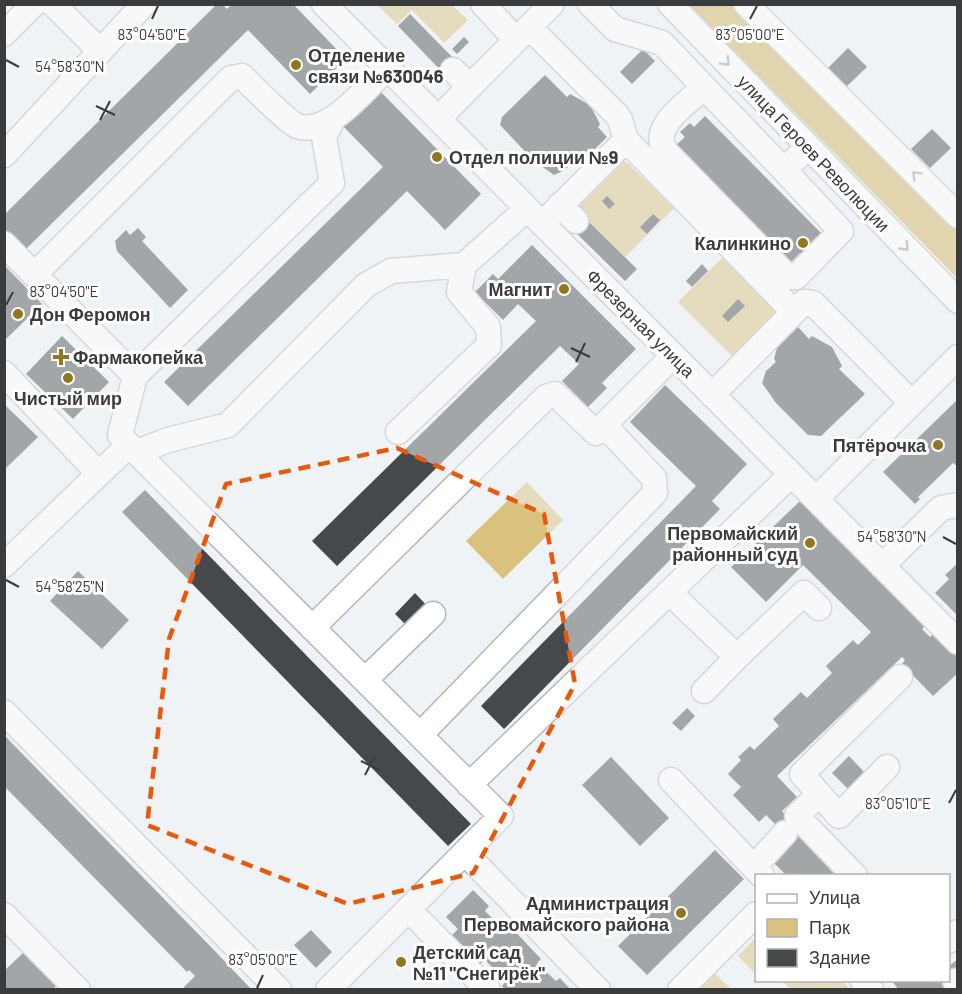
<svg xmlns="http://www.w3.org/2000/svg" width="962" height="994" viewBox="0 0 962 994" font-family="Barlow,sans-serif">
<rect width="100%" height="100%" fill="#f0f3f6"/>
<path fill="#d8c27e" d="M377,5H452L468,20L444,43L412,10L397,24Z
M623,161L628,163L674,208L625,257L576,208Z
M723,257L780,313L734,358L678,302Z
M527,482L563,520L503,579L466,541Z
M756,937V974L738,956Z
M715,973L731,989L697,990Z
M782,981H842L851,989H791Z"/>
<path fill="#ceb154" d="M689,5H740L957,228V278Z"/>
<path fill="#46494b" d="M217,4H222L227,9L232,4H293L346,59L310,94L248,30L26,249L4,228V215Z
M410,14L459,64L446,76L398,26Z
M464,37L469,42L457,54L452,49Z
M848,48L867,67L846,87L828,68Z
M643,49L655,61L632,84L620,72Z
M545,75L567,97L570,94L590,105L600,124L598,127L607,137L587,157L578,163L575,160L565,170L554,175L534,161L500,125L502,117Z
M376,87L481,194L445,230L407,191L188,406L164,382L383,167L340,123Z
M705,116L821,233L809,244L814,248L804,258L800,253L790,263L675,146L685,137L680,132L690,123L694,127Z
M932,129L951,148L930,168L911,149Z
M607,196L615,204L609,209L602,201Z
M653,214L660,220L647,234L640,227Z
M582,215L637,269L625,281L570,227Z
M138,228L146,237L142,241L188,290L170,308L117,251L115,241L126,230L130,235Z
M532,245L636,349L602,383L607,388L588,407L562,381L579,364L560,346L337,566L312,541L536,321L518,304L503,320L475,292L493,274L498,279Z
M702,264L708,271L692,287L686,281Z
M4,265L42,304L4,341Z
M738,299L745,306L728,322L722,316Z
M798,327L809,339L812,336L832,347L842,366L839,369L865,394L821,436L808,435L776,403L762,383L766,371L776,362L774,359L777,348Z
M62,336L109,382L73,419L26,374Z
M665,385L747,464L712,501L720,509L504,729L481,706L696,486L630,422Z
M958,399V467L953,463L918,497L920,499L915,504L883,472Z
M4,404L38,437L4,470Z
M145,490L471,824L448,846L122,512Z
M799,502L805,503L926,625L922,629L930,637L942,626L958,642V673L933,696L902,664L905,660L902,657L777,776L797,797L782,811L846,876H787L769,858L789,838L766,815L759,822L733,795L741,787L728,774L741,760L738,757L750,746L754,750L779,726L773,719L801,692L807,698L832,673L826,666L853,640L858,645L871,632L803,565L766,602L731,567Z
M958,563V616L935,593L949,579L945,575Z
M78,571L129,620L102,649L50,601Z
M415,593L431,610L411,630L395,614Z
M687,708L695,716L681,731L672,723Z
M4,735L212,948L252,990H186L184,987L195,976L189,970L187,972L4,786Z
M849,756L865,773L848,789L832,773Z
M611,757L669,818L640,846L582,785Z
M715,850L744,879L647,975L618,946Z
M473,890L489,906L485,911L504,930L509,925L541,959L537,963L556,981L560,978L571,990H506L502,986L506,981L485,960L479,965L451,936L458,929L446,917Z
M311,930L332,952L316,968L294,945Z
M23,953L56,986L52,990H4V971Z
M958,959V978L944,990H899L891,980H948V967Z"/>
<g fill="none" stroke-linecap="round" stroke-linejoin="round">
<g stroke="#b5b7ba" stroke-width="27">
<path id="minor" d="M53,4L100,51
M324,4L958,642
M483,4L516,40
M590,4L615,29L662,43L704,87
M670,4L958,301
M746,4L958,216
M529,27L616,114L620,120L626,140L542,224
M4,34L34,4
M453,70L470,87
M438,119L552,4
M626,140L794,312L712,395
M4,155L144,4
M784,170L704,87C687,104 647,128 667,153L788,277H796L841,231L784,170L808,147
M560,205L576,221
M4,244L135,376L120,435L129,445
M34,275L231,78L242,76C253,87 286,121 297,126C328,137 367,87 387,68
M794,312L804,302L813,303L912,403
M4,373L99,474
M135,376L332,183L324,137L333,119
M398,432L489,345L488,327L459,292L464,265
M137,452L168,440L228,425L366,285L391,271L464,265L527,209
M816,499L958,357
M4,565L129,445L501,816L328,990
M882,566L941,508L958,505
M669,592L737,657L704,691
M312,628L546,397L555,394L596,433L673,356
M737,657L804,593L819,608
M365,680L433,614
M4,712L279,990
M420,735L655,493L654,478L604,425
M671,780L762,876
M469,785L791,475
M819,794L839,816L887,767
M465,853L598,990
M754,867L785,833
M855,876L797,816L819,794L802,774L900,677
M408,909L488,990
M4,915L78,990
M948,941L958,932
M862,980L871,990
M955,981L958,983
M680,990L756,914"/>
</g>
<use href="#minor" stroke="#fff" stroke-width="24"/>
</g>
<defs><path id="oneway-chevron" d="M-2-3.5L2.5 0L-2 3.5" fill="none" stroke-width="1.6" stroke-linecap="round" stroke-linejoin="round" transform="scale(1.5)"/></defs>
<g stroke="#9c9d9e">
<use href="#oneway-chevron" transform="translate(726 62) rotate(46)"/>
<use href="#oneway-chevron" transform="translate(916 175) rotate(-135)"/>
<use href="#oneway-chevron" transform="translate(905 247) rotate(46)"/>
</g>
<path d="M0 0H962V994H0ZM397,448L544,514L575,684L473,873L348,904L147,825L169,639L226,484Z" fill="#f0f3f6" fill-opacity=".55" fill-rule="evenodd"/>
<path fill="none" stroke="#e8590c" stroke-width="4.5" stroke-dasharray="12 8" stroke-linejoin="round" d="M397,448L544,514L575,684L473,873L348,904L147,825L169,639L226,484Z"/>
<path fill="none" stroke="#3a3b3c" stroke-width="2" d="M152,19L158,6M750,19L757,6M6,60L19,67M96,106L115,115M100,120L110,101M6,305L13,292M571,348L590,357M576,362L585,343M943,537L956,544M6,580L19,587M361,761L379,770M365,775L375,756M949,803L956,790M257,988L263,975"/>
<g fill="#91781e" stroke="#fff" stroke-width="2">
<circle cx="296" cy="65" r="6"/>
<circle cx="437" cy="157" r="6"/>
<circle cx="803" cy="243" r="6"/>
<circle cx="564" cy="289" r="6"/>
<circle cx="18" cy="314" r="6"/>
<path d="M58 348h6v6h6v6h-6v6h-6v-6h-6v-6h6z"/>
<circle cx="68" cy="378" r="6"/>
<circle cx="938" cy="445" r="6"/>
<circle cx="810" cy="543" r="6"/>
<circle cx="681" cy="913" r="6"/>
<circle cx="401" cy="962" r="6"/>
</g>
<g text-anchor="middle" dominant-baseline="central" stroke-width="6" stroke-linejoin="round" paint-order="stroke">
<g font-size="18" font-weight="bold" fill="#3a3b3c" stroke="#fff" text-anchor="start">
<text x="308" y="55">Отделение<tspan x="308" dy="21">связи №630046</tspan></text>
<text x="449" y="157">Отдел полиции №9</text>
<text x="791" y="243" text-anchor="end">Калинкино</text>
<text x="552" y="289" text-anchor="end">Магнит</text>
<text x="30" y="314">Дон Феромон</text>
<text x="73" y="357">Фармакопейка</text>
<text x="68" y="398" text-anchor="middle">Чистый мир</text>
<text x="926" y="445" text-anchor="end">Пятёрочка</text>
<text x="798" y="533" text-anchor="end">Первомайский<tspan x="798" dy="21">районный суд</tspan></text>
<text x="669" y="903" text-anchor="end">Администрация<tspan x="669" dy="21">Первомайского района</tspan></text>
<text x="413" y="952">Детский сад<tspan x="413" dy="21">№11 "Снегирёк"</tspan></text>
</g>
<g font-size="18" fill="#3a3b3c" stroke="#fff">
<text transform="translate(814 153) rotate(46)">улица Героев Революции</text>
<text transform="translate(641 323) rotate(45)">Фрезерная улица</text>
</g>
</g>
<g font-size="15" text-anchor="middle" fill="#3a3b3c" stroke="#fff" stroke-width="6" stroke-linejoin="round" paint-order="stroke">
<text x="152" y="40">83°04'50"E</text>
<text x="750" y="40">83°05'00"E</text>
<text x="70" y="72">54°58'30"N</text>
<text x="64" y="297">83°04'50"E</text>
<text x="892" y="542">54°58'30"N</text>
<text x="70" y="592">54°58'25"N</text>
<text x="898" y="809">83°05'10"E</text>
<text x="263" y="965">83°05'00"E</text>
</g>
<rect width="962" height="994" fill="none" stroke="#3a3b3c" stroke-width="12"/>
<rect x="755" y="874" width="195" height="108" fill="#ffffff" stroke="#b0b1b1" stroke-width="1.5"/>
<rect x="767" y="894" width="30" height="9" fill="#ffffff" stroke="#b0b1b1" stroke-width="1.5"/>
<text x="809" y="904" font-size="18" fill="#3a3b3c">Улица</text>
<rect x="767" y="919" width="30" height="18" fill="#d8c27e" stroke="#b0b1b1" stroke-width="1.5"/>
<text x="809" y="934" font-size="18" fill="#3a3b3c">Парк</text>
<rect x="767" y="949" width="30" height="18" fill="#46494b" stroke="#b0b1b1" stroke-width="1.5"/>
<text x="809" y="964" font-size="18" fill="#3a3b3c">Здание</text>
</svg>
